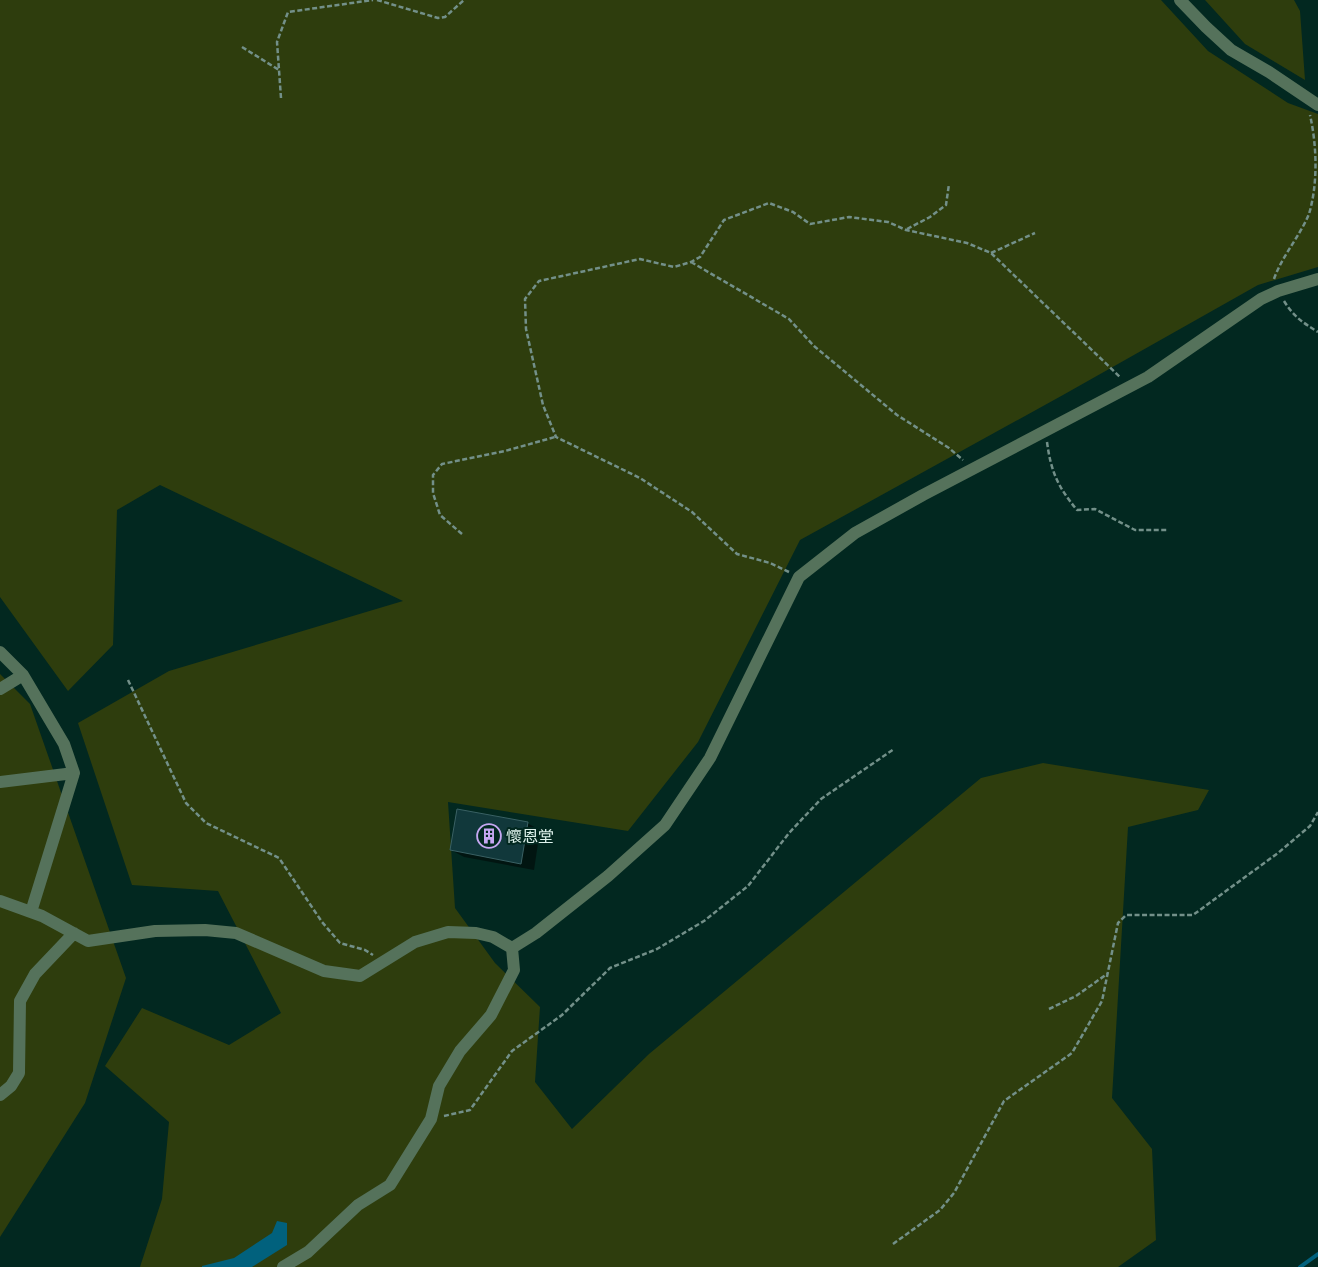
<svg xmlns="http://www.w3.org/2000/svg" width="1318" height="1267" viewBox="0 0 1318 1267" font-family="'Public Sans','Noto Sans TC',sans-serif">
<rect width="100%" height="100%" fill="#022820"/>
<path fill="#2e3d0d" d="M0,0H1161L1208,51L1288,103L1318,114V267L1258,285L1063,395L800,540L698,742L628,831L448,802L455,908L495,963L540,1007L535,1082L572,1129L649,1054L981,778L1043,763L1209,790L1198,810L1128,827L1112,1098L1152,1149L1156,1240L1118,1267H140L162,1199L169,1122L105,1066L142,1008L229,1045L281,1013L218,891L132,885L78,723L169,671L403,601L160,485L117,510L113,645L68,691L0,597Z
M1205,0H1294L1300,11L1305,80L1245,44Z
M0,674L30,704L126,978L85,1103L0,1237Z"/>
<path fill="#01617d" d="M277,1221L287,1223V1245L252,1267H202V1266L234,1258L272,1233Z"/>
<path fill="#0007" d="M527,823L540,830L534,870L464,857L451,850Z"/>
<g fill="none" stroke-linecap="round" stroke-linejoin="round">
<path stroke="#01617d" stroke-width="4" d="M1300,1267L1318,1254"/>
</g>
<path fill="#11383b" stroke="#3a6164" d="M457,809L528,822L521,864L450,850Z"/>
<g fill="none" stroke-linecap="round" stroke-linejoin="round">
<path stroke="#739089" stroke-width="2.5" stroke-dasharray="5 2.5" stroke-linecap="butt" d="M377,0L438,18L445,17L464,0
M242,47L279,70
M281,98L277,42L288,12L373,0
M907,229L930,217L946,205L949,184
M991,253L1035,233
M691,262L789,319L814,346L897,415L949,448L963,460
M1274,279C1282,256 1300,236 1309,214C1318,184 1317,146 1310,115
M1284,301C1294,317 1302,322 1318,332
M1047,442C1051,472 1058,487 1077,510L1095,509L1135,530H1167
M462,534L440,515L433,493V475L442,464L505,451L555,437
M789,572L770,563L737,554L692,512L640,478L556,437L543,405L526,329L525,299L539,281L640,259L674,267L691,262L700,257L724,220L769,203L793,212L810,224L849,217L888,222L906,230L967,243L991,253L1121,378
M128,680L186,803L206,823L279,858L322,922L340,943L365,950L373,955
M1049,1009L1076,996L1107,974
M444,1116L470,1110L512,1051L562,1015L610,968L657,949L704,921L748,886L789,833L821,799L894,749
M893,1244L940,1210L954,1193L1004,1101L1072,1053L1102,1001L1118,923L1126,915H1193L1278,853L1310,826L1318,812"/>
<path stroke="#55725b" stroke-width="12" d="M1180,0L1206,27L1231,50L1269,72L1318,105
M0,652L23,675L64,744L74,773L31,912
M0,689L23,675
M0,782L74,773
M0,901L42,916L88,941L155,931L205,930L236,933L324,971L360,976L415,942L448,932L476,933L493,937L512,948
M0,1095L11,1086L19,1073L20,1001L35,974L74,933
M283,1267L308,1252L358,1205L390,1185L431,1119L439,1086L460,1051L491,1015L514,970L512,948L536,933L608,876L665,825L710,758L799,577L855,533L923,495L1148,377L1261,299L1278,291L1318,279"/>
</g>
<defs>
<g id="building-ring" transform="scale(1.25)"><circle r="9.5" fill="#022820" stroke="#c5a7f1" stroke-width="1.5"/><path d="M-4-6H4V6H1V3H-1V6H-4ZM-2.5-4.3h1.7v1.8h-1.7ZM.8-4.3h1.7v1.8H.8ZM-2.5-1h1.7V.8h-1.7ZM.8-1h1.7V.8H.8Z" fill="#c5a7f1"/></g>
</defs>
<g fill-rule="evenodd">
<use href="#building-ring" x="489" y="836"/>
</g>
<g text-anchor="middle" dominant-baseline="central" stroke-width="4" stroke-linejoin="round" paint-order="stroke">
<g font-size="16" fill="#dff3ed" stroke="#022820" text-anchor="start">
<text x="506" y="836">懷恩堂</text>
</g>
</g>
</svg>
